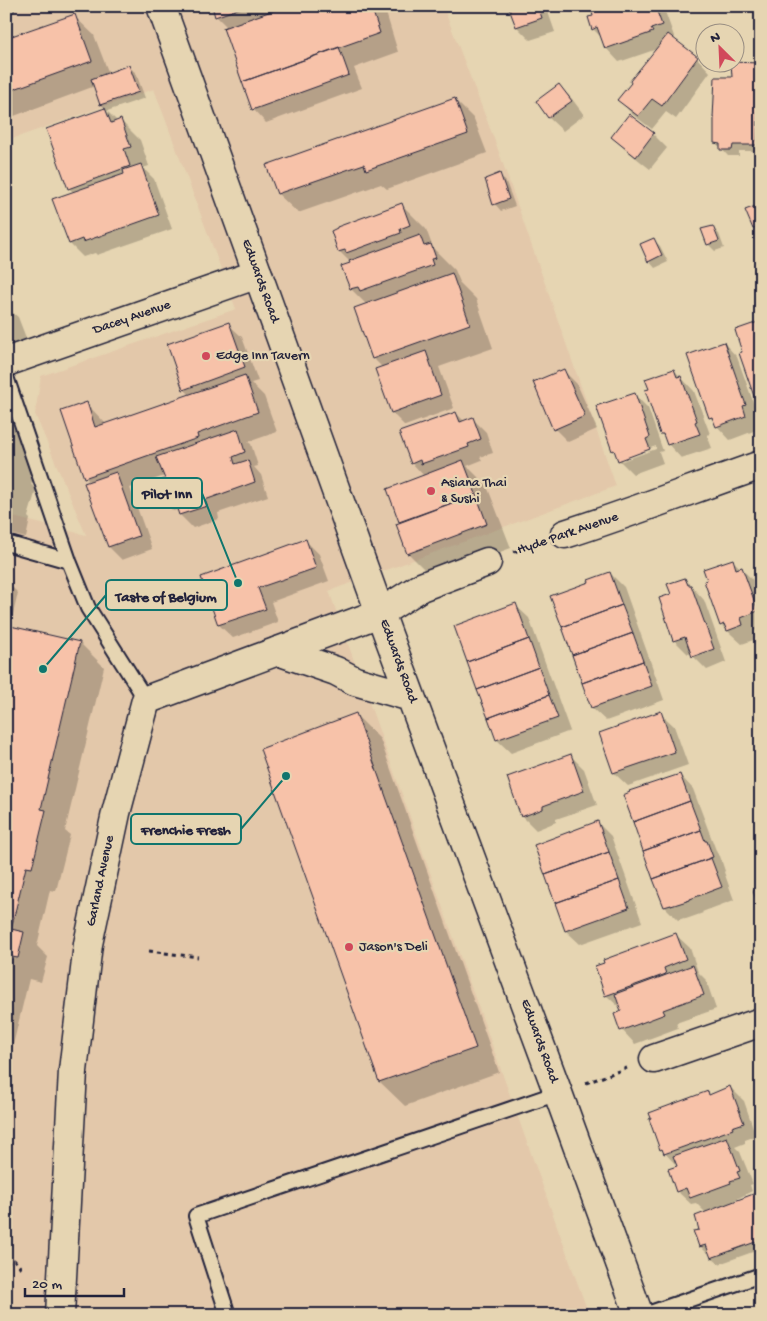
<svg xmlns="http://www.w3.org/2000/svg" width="767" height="1321" viewBox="0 0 767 1321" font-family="'Gochi Hand',sans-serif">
<rect width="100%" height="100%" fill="#e6d5b2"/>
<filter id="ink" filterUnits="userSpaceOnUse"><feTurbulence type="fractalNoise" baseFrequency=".02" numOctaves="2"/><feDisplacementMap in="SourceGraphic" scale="10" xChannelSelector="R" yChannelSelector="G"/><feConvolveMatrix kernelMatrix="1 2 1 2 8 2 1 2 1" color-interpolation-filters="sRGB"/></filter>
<g filter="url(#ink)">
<path fill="#e3c8aa" d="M6,6H443L496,144L616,486L329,591L589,1315H6V515L86,535L35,414L41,376L236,309L154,89L6,141Z"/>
<path fill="#0003" fill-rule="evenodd" d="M213,6H384L398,52L354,68L362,88L266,123L253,109L228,28L217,17Z
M512,6H542L548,12L555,32L530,40L517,27L510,7Z
M601,6H663L675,39L673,40L697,58L710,72L676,119L666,112L652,129L632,114L619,100L657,49L619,62L606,48L602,38L593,29L595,17Z
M74,16L94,35L109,74L129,67L136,73L145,98L107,111L118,122L121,121L140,140L149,166L143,168L154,179L172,229L97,255L95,253L83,257L70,244L54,200L74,193L69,188L48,130L106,109L101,105L95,86L6,119V39Z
M758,64L761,66V151H739V156H728L716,143L733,78Z
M559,85L572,99L584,115L563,131L549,118L538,101Z
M455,100L474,119L487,153L387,189L381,184L298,213L278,194Z
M653,134L667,148L650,169L626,150L612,137Z
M500,175L506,182L515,206L501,211L495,204Z
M402,205L426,229L433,248L455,270L460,282H459L476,299L493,348L439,367L454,408L405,426L392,413L383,368L373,358L367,305L351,289L352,264L339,251Z
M761,205V236L754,229Z
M712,227L719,234L724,248L715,251L708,244Z
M653,239L660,246L668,262L655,268L649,261Z
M6,285L12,301L9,303L12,312L18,317L28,343L6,351Z
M228,324L242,337L258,381L251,383L264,396L277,432L248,442L251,444L258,466L254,467L261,475L268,496L218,513L219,519L193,528L180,515L178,510L173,511L160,497L166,480L164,476L130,488L152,549L122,560L109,547L90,482L85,477L86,403L106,424L190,395L184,389Z
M724,343L737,357L759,418L755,419L759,429L730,440L717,426L715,423L710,417Z
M563,370L577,384L597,429L568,442L555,429Z
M674,370L694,391L710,434L707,435L712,448L681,458L668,444L665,438L661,434L650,390Z
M634,394L648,408L663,451L659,452L663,463L633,474L619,460L618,455L613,450ZM656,446V449L622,461V458Z
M6,401L9,404L16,421L12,422L33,478L31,484L36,490L28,517L30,519L26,538L6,533Z
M456,413L464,421L472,418L486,432L493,453L480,457L482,460L467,466L487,486L511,548L432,577L408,553L400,523L388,490L424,476L412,463Z
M305,540L319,554L329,581L271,602L278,622L233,638L219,625L202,578Z
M732,560L755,582L761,598V628L754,631L756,639L742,644L721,625Z
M610,573L624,587L664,700L606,721L592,708L591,583Z
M685,579L704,600L726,662L707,670L693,656L692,653L688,654L674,640L673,595Z
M6,581L18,593L10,627L80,643L104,667L65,831L70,835L56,891L50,890L37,946L48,957L41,982L29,979L6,1074Z
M515,605L529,618L570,731L511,753L497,740L455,627Z
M660,713L674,726L688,765L628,786L614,773L601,734Z
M356,715L380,739L499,1072L405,1106L380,1082L261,749Z
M571,756L584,769L597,805L556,819V822L536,830L522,816Z
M680,775L693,789L717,853L720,856L725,871L724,872L734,900L702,912L703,913L686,919L684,918L678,920L665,907L624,796Z
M598,823L611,836L642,922L580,944L566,931L535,845Z
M676,935L690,948L698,972L706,980L716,1009L676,1023L678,1028L635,1044L622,1030L623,1012L621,1008H620L606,995Z
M730,1087L744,1101L756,1136L745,1140V1143L735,1147L740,1152L753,1184L750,1185L752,1191L735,1200L736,1202L756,1195L761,1199V1249L719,1264L712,1258L710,1252L707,1253L700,1246L701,1231L706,1213L696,1203L691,1204L677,1191L678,1167L661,1149L708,1093L710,1095Z"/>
<path fill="#f7c2a9" stroke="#22223b" d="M212,6H246L215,17Z
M286,6H371L380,33L242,82L223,28Z
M508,6H538L542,18L516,27Z
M597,6H655L662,25L651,29L653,32L605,49L597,27L592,30L588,17L593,16L591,8Z
M75,14L92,61L6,92V38Z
M668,34L698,57L662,106L652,99L638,116L617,100L631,83L630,81Z
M339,47L349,75L252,110L242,82Z
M731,62L759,63L757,145H733L732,150H720V144L714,143V118H713L715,77H732Z
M129,65L139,92L100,105L91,79Z
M559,84L572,101L548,118L536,101Z
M455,98L468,134L366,170L364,164L277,194L266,165Z
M105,108L111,123L121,119L131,147L124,149L130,166L68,189L46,129Z
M629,114L654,133L636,157L611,137Z
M141,164L159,215L83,242L82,239L69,244L52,199L124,174L123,170Z
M500,173L509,199L493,205L485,179Z
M402,203L410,225L400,229L401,233L346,253L345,250L338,252L331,231L337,228V227Z
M761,204V227L753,229L745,210Z
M713,226L719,241L707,245L701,229Z
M420,235L424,246L431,244L436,258L431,259L433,265L360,291L358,287L350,289L341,266L350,263L349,261Z
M654,238L662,255L648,262L640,244Z
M452,273L470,324L372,359L354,308Z
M761,321V401L756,402L739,353L742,352L735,330Z
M229,322L245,367L183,390L167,344Z
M724,342L746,405L743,406L746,416L716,427L712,417L709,418L687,355Z
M426,351L441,395L391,413L375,369Z
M564,369L585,416L553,430L533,382Z
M674,369L677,377L681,376L697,421L695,422L700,434L667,445L663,434H660L645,390L649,389L645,379Z
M245,375L258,412L197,434L198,438L84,478L61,411L87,402L95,427Z
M635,393L650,437L646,439L650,449L618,461L614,450L612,451L596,406Z
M456,412L460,422L473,417L481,439L468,444L469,447L421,464L420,460L411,464L399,432Z
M238,429L245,452L233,457L235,464L248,460L255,482L205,500L207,506L179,515L172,494L158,498L153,484L165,479L156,457Z
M463,460L476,494L399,522L387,489Z
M116,472L139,536L108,547L84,483Z
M476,494L487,524L407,554L396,524Z
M306,539L316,568L258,588L266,609L218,625L201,577Z
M733,559L736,569L742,567L758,611L741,618L743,625L727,631L724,624L720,626L704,581L707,580L703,569Z
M610,572L622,605L562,627L550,596L589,582L588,580Z
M685,578L688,585H691L714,649L692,657L685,637L673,641L659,598L671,594L667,584Z
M516,603L529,639L467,662L454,626Z
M622,605L633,633L572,655L562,627Z
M6,625L80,642L41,809L46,810L32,868L26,867L11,929L24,932L18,958L6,956Z
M633,633L643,661L582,683L572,655Z
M529,639L539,667L477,690L467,662Z
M643,661L652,686L591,708L582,683Z
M539,667L549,695L488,718L477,690Z
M549,695L558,718L496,740L488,718Z
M661,711L675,752L613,773L599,733Z
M356,713L476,1048L379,1082L260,749Z
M571,754L584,791L543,806V809L521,817L507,777Z
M680,774L690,801L633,822L623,795L630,792L629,791Z
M690,801L701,830L643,851L633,822Z
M598,821L609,852L545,875L534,845Z
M701,830L705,841H707L713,857L653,879L643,851Z
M609,852L619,880L555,903L545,875Z
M711,858L722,887L690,899V900L671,906V905L664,907L653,879Z
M761,879V913L753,891L759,889L756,881Z
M619,880L629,908L565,931L555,903Z
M676,933L686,959L664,968L666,974L605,996L595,966L604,963L603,960Z
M693,965L704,995L663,1010L665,1014L620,1031L614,1014L621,1011L615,994Z
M730,1086L744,1123L732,1127L733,1129L664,1154L662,1149L660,1150L649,1119L651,1118L649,1113L708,1091L709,1095Z
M727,1137L740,1171L737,1172L740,1178L730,1181L731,1183L690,1198L686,1188L676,1192L668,1169L677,1166L673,1156Z
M756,1193L759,1202L761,1201V1240L711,1258L706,1245L699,1247L696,1238L693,1231L699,1230L695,1216Z"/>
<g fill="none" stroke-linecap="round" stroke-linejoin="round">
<g stroke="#22223b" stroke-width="18">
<path id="lane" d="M6,6H7
M6,377L69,561L88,608L146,700
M6,543L69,561
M228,1315L196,1216L558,1093
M644,1315L761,1275"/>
</g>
<g stroke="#22223b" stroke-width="31">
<path id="street" d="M6,362L258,274
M565,534C631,513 695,488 761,465
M654,1059L761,1022
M60,1315L73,1071L88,944L116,813L146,700L380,613L421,587L487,562"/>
</g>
<g stroke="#22223b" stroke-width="31">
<path id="secondary" d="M161,6L387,632L558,1093L639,1315
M278,651L336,671L355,681L411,697"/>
</g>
<path stroke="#22223b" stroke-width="3" stroke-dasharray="4 4" stroke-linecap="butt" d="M514,552L537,544
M149,951L198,957
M586,1083L627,1068
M6,1263L14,1260L21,1268"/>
<use href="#lane" stroke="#e6d5b2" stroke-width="14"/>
<use href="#street" stroke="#e6d5b2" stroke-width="28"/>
<use href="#secondary" stroke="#e6d5b2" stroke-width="28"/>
</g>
</g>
<g fill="#d1495b" stroke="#e6d5b2" stroke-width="2">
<circle cx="206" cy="356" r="5"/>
<circle cx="431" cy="491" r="5"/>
<circle cx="349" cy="947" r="5"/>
</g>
<g text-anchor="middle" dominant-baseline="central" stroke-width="4.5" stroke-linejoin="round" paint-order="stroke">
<g font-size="14" fill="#22223b" stroke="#e6d5b2">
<text transform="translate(260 281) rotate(70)">Edwards Road</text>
<text transform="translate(132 318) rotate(-19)">Dacey Avenue</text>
<text transform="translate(568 534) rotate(-19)">Hyde Park Avenue</text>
<text transform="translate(398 661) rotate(70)">Edwards Road</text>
<text transform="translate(101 881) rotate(-78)">Garland Avenue</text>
<text transform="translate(539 1041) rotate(70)">Edwards Road</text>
</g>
<g font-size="14" fill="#22223b" stroke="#e6d5b2" text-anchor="start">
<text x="216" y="356">Edge Inn Tavern</text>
<text x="441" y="483">Asiana Thai<tspan x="441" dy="16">&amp; Sushi</tspan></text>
<text x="359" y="947">Jason's Deli</text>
</g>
</g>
<path fill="none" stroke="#0f766e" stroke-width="2" d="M238 583L202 493M43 669L106 595M286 776L241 829"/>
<g fill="#0f766e" stroke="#e6d5b2" stroke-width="2">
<circle cx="238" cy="583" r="5"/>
<circle cx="43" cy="669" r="5"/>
<circle cx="286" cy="776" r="5"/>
</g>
<g fill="#e6d5b2" stroke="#0f766e" stroke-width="2">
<rect x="132" y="478" width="70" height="30" rx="5"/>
<rect x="106" y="580" width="121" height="30" rx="5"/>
<rect x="131" y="814" width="110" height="30" rx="5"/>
</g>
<g font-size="15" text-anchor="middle" font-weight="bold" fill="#22223b">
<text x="167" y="498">Pilot Inn</text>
<text x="166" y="601">Taste of Belgium</text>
<text x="186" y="834">Frenchie Fresh</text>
</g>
<rect width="767" height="1321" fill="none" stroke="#e6d5b2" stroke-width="25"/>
<rect x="12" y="12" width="742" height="1296" fill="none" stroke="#22223b" stroke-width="2" filter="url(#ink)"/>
<g transform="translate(720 48) rotate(336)"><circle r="24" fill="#e6d5b2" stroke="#988d82"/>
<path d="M0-4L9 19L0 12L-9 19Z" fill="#d1495b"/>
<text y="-8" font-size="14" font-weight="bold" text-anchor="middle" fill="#22223b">N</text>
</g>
<path d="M25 1288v8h99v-8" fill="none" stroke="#22223b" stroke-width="2.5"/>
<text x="32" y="1288" font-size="15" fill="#22223b" stroke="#e6d5b2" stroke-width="4" paint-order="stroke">20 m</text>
</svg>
